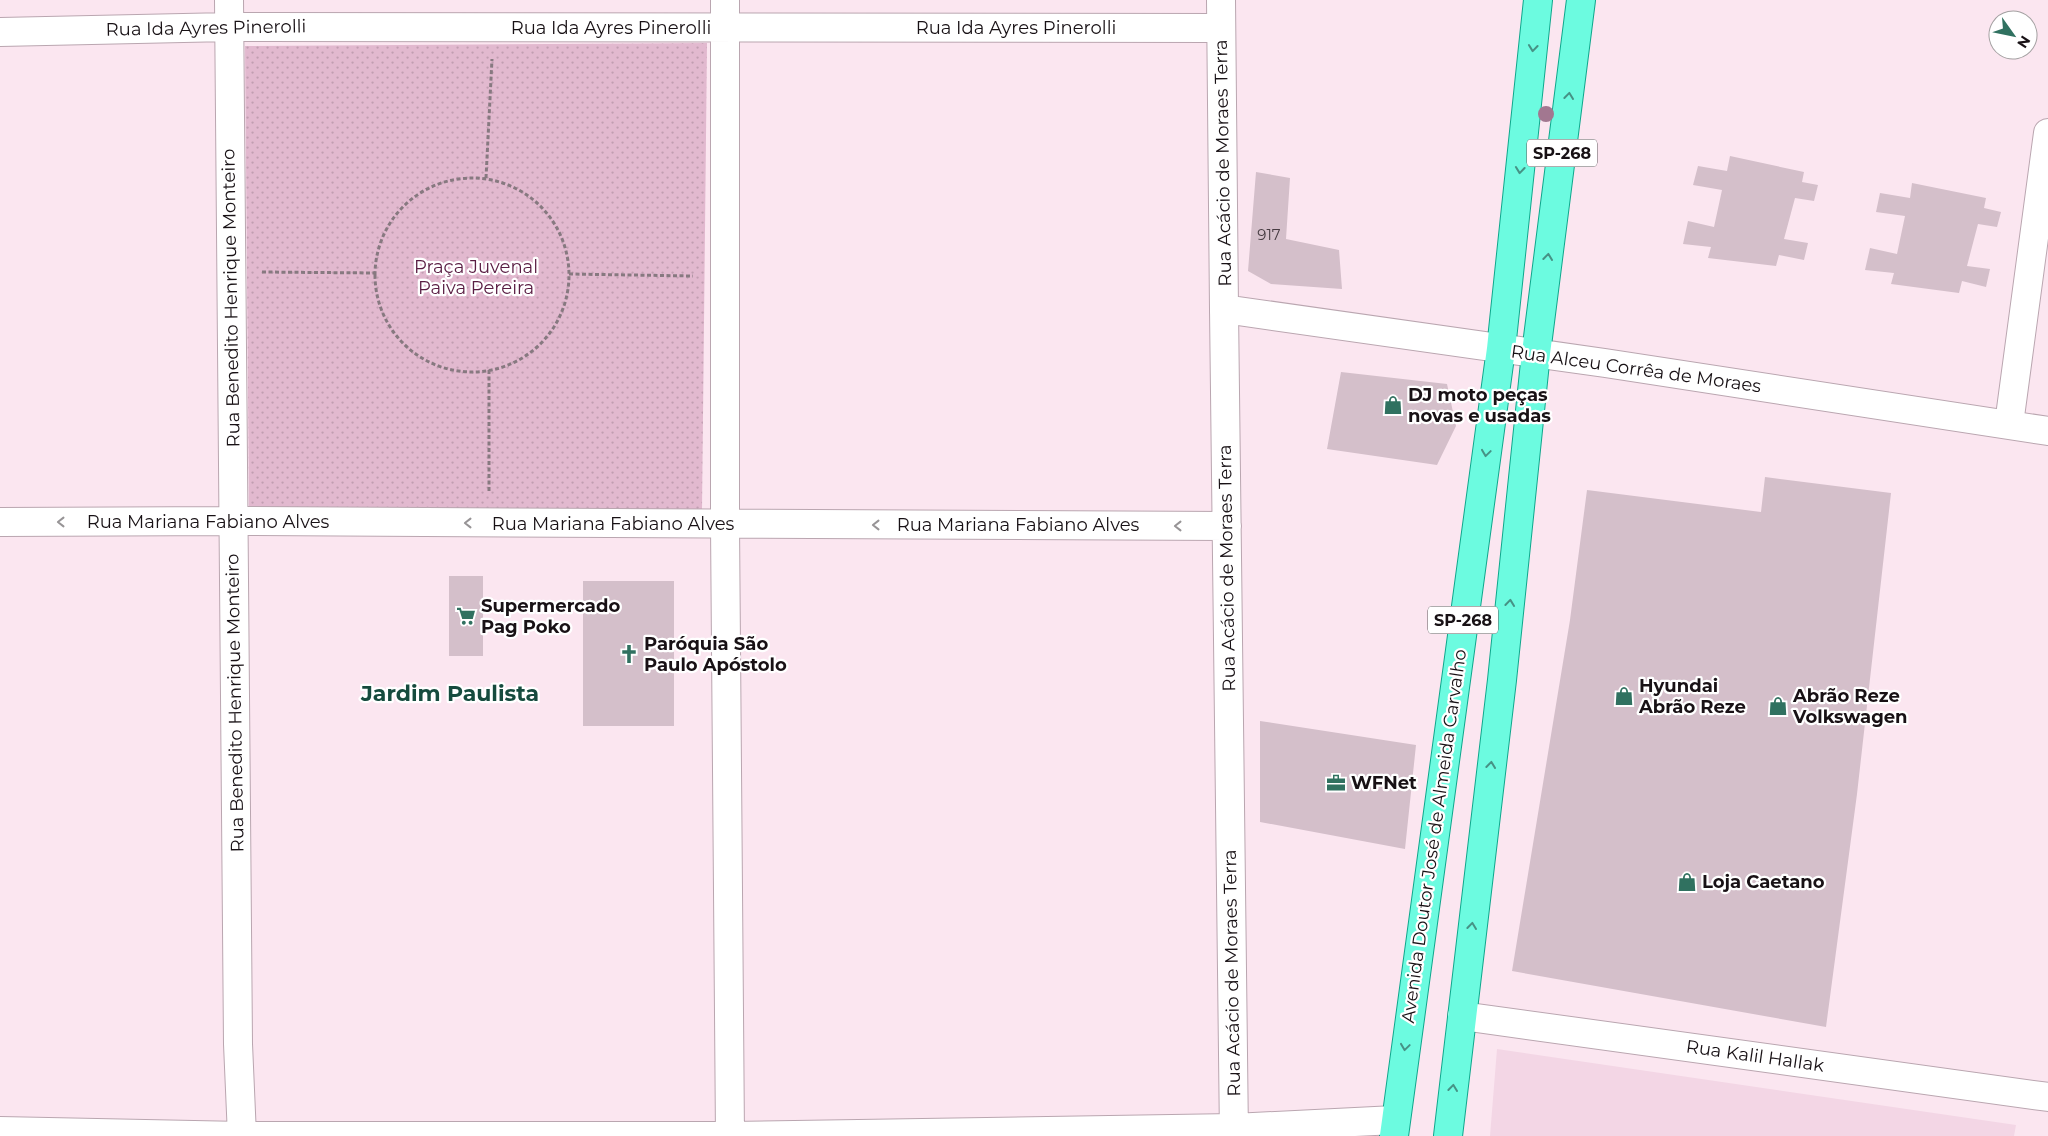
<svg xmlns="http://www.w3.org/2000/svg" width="2048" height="1136" viewBox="0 0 2048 1136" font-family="Montserrat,sans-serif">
<defs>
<pattern id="park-dots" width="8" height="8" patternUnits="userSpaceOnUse" patternTransform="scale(1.25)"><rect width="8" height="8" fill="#e2b9cf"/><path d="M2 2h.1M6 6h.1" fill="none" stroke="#c19eb1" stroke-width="1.8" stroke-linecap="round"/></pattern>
</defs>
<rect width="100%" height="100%" fill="#fbe6f0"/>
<path fill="#f3d6e5" d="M1497,1049L2016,1125L2014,1136H1490Z"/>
<path fill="url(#park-dots)" d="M707,43L702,510L249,509L245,46Z"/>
<path fill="#d4bfca" d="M1730,156L1804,172L1802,182L1818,185L1814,201L1795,198L1784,239L1808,243L1804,260L1779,255L1776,266L1708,258L1711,247L1683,244L1688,221L1714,227L1722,190L1693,185L1698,166L1727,171Z
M1256,172L1290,178L1286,239L1339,250L1342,289L1271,284L1248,271Z
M1912,183L1986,198L1984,208L2001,212L1997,227L1978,224L1967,266L1990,269L1986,287L1962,281L1959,293L1891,284L1894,273L1865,270L1870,248L1897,254L1905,216L1876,212L1880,193L1910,198Z
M1341,372L1447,384L1456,426L1437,465L1327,449Z
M1765,477L1891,493L1857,794L1826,1027L1512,971L1570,620L1587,490L1761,512Z
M449,576H483V656H449Z
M583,581H674V726H583Z
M1260,721L1416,745L1405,849L1260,822Z"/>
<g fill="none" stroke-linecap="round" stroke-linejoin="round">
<g stroke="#baa6b0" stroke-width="30">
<path id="minor" d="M229,0L238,1044L242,1136
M725,0V525L730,1136
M0,32L229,27L1221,28
M1224,309L1234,1136
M2009,424L2048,133
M0,522L233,521L1227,526
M1462,1016L2048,1097
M0,1131L242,1136H730L1234,1128L1395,1120"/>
</g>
<g stroke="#baa6b0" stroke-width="30">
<path id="tertiary" d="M1221,0L1224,309L1605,363L2048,431"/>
</g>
<g stroke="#0fa78c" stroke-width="30">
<path id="primary" d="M1394,1136L1501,349L1538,0
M1448,1136L1502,680L1536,353L1581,0"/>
</g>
<path stroke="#877980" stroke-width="3" stroke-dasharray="4 2.5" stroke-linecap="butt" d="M486,178L492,59
M375 275a97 97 0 1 1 194 0a97 97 0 1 1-194 0Z
M262,272L375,273
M569,274L693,276
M489,370V492"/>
<use href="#minor" stroke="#fff" stroke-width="28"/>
<use href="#tertiary" stroke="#fff" stroke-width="28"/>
<use href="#primary" stroke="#6cfbe0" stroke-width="28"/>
</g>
<circle fill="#a27790" cx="1546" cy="114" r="8"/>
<defs><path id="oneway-chevron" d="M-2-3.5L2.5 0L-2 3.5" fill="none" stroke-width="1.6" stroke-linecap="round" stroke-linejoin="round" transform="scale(1.25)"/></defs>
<g stroke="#469285">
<use href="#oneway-chevron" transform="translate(1533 48) rotate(96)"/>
<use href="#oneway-chevron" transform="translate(1569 96) rotate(-83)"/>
<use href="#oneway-chevron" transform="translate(1520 170) rotate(96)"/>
<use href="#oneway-chevron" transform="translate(1548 257) rotate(-83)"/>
<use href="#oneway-chevron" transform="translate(1486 453) rotate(98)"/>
<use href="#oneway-chevron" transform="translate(1510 603) rotate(-84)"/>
<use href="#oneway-chevron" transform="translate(1491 765) rotate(-83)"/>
<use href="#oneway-chevron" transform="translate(1472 926) rotate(-83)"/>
<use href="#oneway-chevron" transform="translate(1405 1047) rotate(98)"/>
<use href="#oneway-chevron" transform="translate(1453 1088) rotate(-83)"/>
</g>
<g stroke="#979496">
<use href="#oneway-chevron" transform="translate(61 522) rotate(180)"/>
<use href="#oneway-chevron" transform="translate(468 523) rotate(-180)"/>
<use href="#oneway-chevron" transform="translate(876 525) rotate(-180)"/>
<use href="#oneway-chevron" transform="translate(1178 526) rotate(-180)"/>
</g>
<defs>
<g id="shop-bare" transform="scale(1.5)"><path d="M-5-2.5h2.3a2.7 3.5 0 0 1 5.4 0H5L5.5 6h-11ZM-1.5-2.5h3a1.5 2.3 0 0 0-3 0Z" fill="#307160" stroke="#fff" stroke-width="2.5" paint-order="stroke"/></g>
<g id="supermarket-bare" transform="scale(1.5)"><path d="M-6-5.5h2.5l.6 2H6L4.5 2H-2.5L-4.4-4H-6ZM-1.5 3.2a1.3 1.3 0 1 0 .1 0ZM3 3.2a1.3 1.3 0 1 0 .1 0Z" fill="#307160" stroke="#fff" stroke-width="2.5" paint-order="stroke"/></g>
<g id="church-bare" transform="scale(1.5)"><path d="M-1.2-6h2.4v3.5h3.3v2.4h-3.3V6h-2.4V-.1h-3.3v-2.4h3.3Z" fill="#307160" stroke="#fff" stroke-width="2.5" paint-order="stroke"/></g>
<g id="office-bare" transform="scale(1.5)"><path d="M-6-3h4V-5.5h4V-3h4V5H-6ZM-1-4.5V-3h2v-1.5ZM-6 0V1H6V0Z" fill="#307160" stroke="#fff" stroke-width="2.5" paint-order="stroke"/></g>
</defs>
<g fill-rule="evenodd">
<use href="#shop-bare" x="1393" y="405"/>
<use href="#supermarket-bare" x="466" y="616"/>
<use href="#church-bare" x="629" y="654"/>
<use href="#shop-bare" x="1624" y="696"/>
<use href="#shop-bare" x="1778" y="706"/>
<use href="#office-bare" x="1336" y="783"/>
<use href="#shop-bare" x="1687" y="882"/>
</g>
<g text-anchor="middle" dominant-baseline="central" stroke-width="4.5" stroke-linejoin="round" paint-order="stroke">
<g font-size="15" fill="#473c42">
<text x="1269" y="234">917</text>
</g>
<g fill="#fff" stroke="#5d585b" stroke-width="1">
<rect x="1527" y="139.5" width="70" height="27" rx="4"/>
<rect x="1428" y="606.5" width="70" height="27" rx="4"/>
</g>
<g font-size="16" font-weight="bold" fill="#181115">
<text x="1562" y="153">SP-268</text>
<text x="1463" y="620">SP-268</text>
</g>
<g font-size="18" fill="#181115" stroke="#fff">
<text transform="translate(206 28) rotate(-1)">Rua Ida Ayres Pinerolli</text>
<text x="611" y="28">Rua Ida Ayres Pinerolli</text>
<text x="1016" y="28">Rua Ida Ayres Pinerolli</text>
<text transform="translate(1223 163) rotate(-91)">Rua Acácio de Moraes Terra</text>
<text transform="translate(231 298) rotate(-91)">Rua Benedito Henrique Monteiro</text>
<text transform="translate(1636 369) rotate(8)">Rua Alceu Corrêa de Moraes</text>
<text x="208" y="522">Rua Mariana Fabiano Alves</text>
<text x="613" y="524">Rua Mariana Fabiano Alves</text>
<text x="1018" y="525">Rua Mariana Fabiano Alves</text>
<text transform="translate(1227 568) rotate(-91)">Rua Acácio de Moraes Terra</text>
<text transform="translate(235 703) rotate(-91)">Rua Benedito Henrique Monteiro</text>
<text transform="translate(1434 836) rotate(-82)">Avenida Doutor José de Almeida Carvalho</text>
<text transform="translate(1232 973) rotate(-91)">Rua Acácio de Moraes Terra</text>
<text transform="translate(1755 1056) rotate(8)">Rua Kalil Hallak</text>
</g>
<g font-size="18" fill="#591c42" stroke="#fff">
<text x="476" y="267">Praça Juvenal<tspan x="476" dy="21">Paiva Pereira</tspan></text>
</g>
<g font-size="18" font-weight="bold" fill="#181115" stroke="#fff" text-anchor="start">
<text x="1408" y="395">DJ moto peças<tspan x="1408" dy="21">novas e usadas</tspan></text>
<text x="481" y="606">Supermercado<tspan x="481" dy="21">Pag Poko</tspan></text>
<text x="644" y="644">Paróquia São<tspan x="644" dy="21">Paulo Apóstolo</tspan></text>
<text x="1639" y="686">Hyundai<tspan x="1639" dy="21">Abrão Reze</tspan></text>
<text x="1793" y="696">Abrão Reze<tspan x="1793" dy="21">Volkswagen</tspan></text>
<text x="1351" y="783">WFNet</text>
<text x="1702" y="882">Loja Caetano</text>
</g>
<g font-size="22" font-weight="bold" fill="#164b3e" stroke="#fff">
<text x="450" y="693">Jardim Paulista</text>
</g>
</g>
<g transform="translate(2013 35) rotate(123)"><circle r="24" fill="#ffffff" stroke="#a3a0a1"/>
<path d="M0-4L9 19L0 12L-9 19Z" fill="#307160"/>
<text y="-8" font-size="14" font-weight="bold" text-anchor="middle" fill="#181115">N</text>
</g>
</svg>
